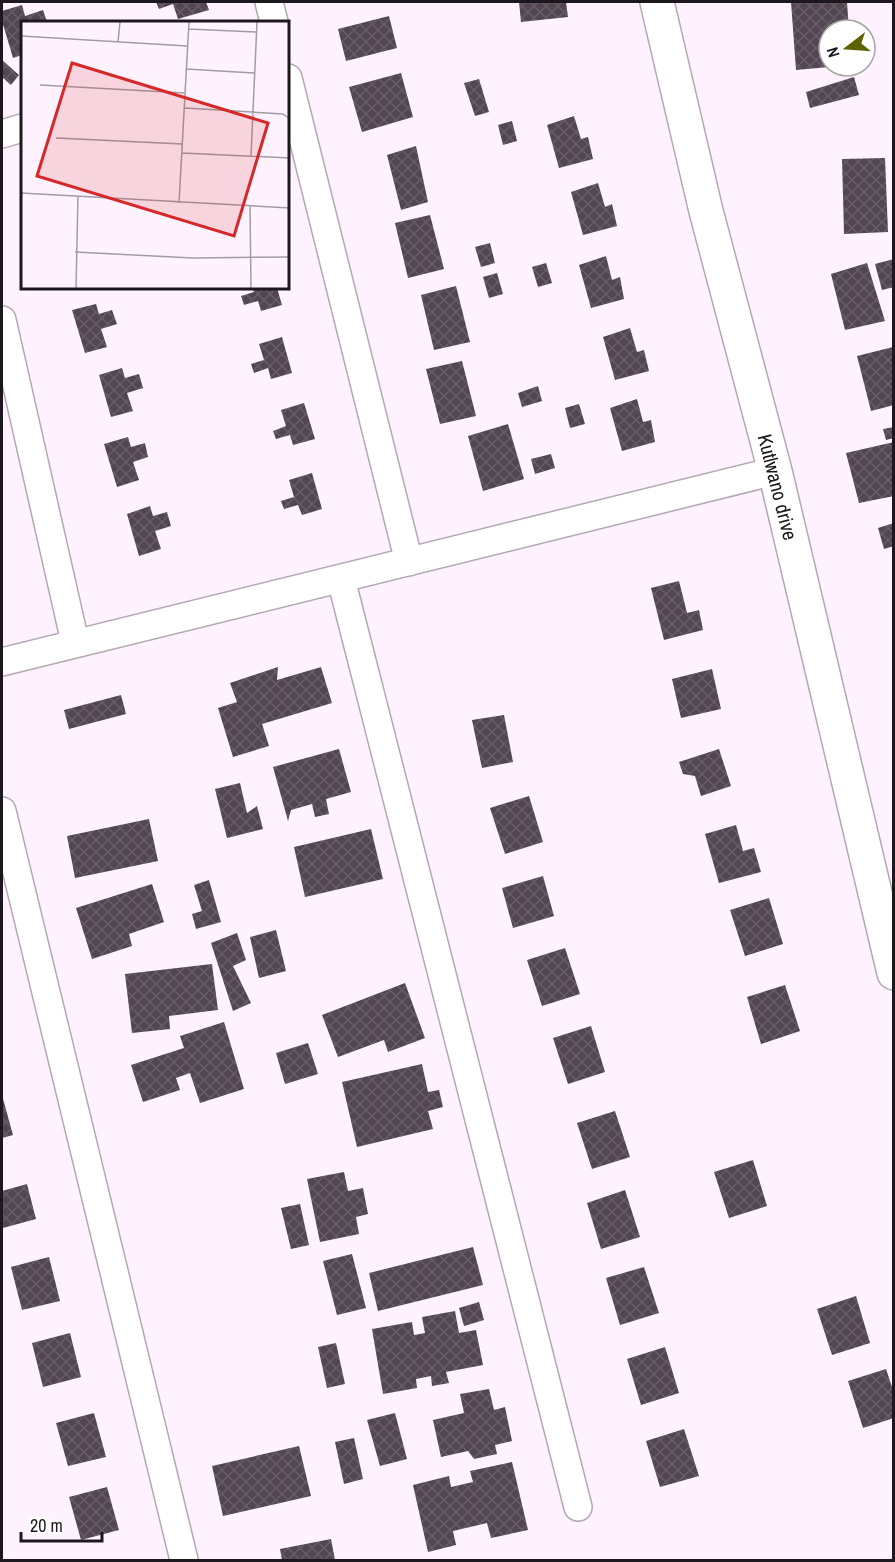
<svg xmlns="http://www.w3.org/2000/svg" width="895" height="1562" viewBox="0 0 895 1562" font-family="'Archivo Narrow',sans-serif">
<defs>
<pattern id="building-cross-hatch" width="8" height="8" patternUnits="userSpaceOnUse" patternTransform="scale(1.5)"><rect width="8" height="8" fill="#514652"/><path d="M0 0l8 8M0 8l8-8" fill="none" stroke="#665d67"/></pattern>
</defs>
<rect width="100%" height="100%" fill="#fdf2fe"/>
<path fill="url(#building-cross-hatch)" d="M156,2H206L209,10L178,19L173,4L159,9Z
M519,2H566L568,17L521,22Z
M791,2H847L849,30H829V67L796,70Z
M22,5L25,16L43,10L47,22H22V55L13,58L2,21V11Z
M389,16L397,48L346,61L338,29Z
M2,60L19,75L11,85L2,77Z
M401,73L413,117L362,132L349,87Z
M854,77L859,95L810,108L806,92Z
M479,79L489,112L475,116L464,83Z
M574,116L581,139L588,137L593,159L559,168L547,125Z
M512,121L517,141L503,145L498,125Z
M416,146L428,202L401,210L387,155Z
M885,158L888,232L844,234L842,159Z
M598,183L605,207L612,204L617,226L583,235L571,192Z
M430,215L444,269L408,278L395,223Z
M490,243L495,263L481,267L475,247Z
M606,256L612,280L620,277L624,299L591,308L579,265Z
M894,259V287L882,290L875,264Z
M546,263L552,283L538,287L532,267Z
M867,263L885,321L845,330L831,274Z
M497,273L503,294L489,298L483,277Z
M456,286L470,342L434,350L421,295Z
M252,288H277L282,305L261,311L258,301L244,305L241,296L254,292Z
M96,304L99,314L112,310L117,324L101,329L107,347L85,353L72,310Z
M630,328L637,352L644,350L649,371L615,380L603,337Z
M282,337L292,373L271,379L268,368L254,373L251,364L264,360L259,344Z
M893,347L894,405L871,411L857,356Z
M462,361L476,416L440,424L426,369Z
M122,368L125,378L139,374L143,388L127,393L133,411L111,417L99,375Z
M538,386L542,401L522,407L518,393Z
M637,399L643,422L651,420L655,442L622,451L610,408Z
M304,403L315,439L293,445L290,435L276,439L273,431L286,426L281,410Z
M579,404L585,424L570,428L565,408Z
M508,424L524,479L483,491L468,436Z
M894,427V438L886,440L883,429Z
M128,437L131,447L145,443L148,457L133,462L139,480L117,487L104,444Z
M894,442V496L859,503L846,453Z
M551,454L555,468L535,474L531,459Z
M312,473L322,509L302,515L298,505L284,509L281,501L294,497L289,480Z
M150,506L153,516L167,512L171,526L155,531L161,549L139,556L127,514Z
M894,523V546L884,549L878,528Z
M679,581L687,613L699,610L703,630L664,640L651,588Z
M278,667L277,680L321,667L332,703L262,724L269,746L233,757L218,708L237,702L230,683Z
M712,669L721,709L681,718L672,679Z
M121,695L126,714L69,729L64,710Z
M504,715L513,762L482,768L472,720Z
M339,749L351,792L326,799L329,814L315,817L312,804L291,810L288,821L273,767Z
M719,749L731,786L701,796L695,776L683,774L679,762Z
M240,783L247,813L257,806L263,829L227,838L215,789Z
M529,796L543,842L505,854L490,808Z
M149,819L158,861L75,878L67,836Z
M736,825L743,851L754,848L761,872L719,883L705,834Z
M371,829L383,879L305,897L294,847Z
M543,876L554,916L513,928L502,888Z
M209,880L221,922L196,929L192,914L202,911L194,885Z
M152,884L164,922L129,934L132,946L92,959L76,908Z
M769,898L783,944L745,956L730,910Z
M276,930L286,971L259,978L250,937Z
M237,933L246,960L233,966L251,1003L233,1011L211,943Z
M565,948L580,994L542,1006L527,960Z
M212,964L218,1010L169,1016L170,1029L132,1033L125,974Z
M405,983L425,1038L388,1052L384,1040L338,1057L322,1015Z
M785,985L800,1031L761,1044L747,997Z
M224,1022L244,1089L200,1103L190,1073L176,1078L180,1090L143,1102L131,1065L184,1048L180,1036Z
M591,1026L605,1072L568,1084L553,1038Z
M308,1043L318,1074L285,1084L276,1053Z
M422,1064L428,1092L439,1090L443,1107L428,1111L433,1129L357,1147L342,1082Z
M2,1095L13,1135L2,1138Z
M615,1111L630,1157L592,1169L577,1123Z
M753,1160L767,1206L729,1218L714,1172Z
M344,1172L348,1191L363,1188L368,1214L356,1217L359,1234L320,1242L307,1179Z
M27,1184L36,1219L3,1228L2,1191Z
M625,1190L640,1237L601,1249L587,1203Z
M300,1204L309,1245L291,1249L281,1208Z
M473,1247L483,1285L378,1311L369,1273Z
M352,1254L366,1308L337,1315L323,1261Z
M49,1257L60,1301L22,1310L11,1267Z
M644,1267L659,1313L620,1325L606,1278Z
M856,1296L870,1343L832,1355L817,1309Z
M479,1302L484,1320L464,1326L459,1308Z
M455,1311L459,1333L476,1330L483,1365L446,1372L449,1383L432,1386L431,1376L416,1379L417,1388L383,1394L372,1329L412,1322L414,1335L425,1333L422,1317Z
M70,1333L81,1377L43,1387L32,1343Z
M336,1343L345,1384L327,1388L318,1347Z
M665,1347L679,1393L641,1405L627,1359Z
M886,1369L894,1393V1418L863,1428L848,1381Z
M489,1389L494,1410L505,1407L512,1441L495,1445L497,1454L474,1459L468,1451L441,1457L433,1420L464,1413L460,1394Z
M94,1413L106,1457L68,1466L56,1423Z
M395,1413L407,1459L380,1466L367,1420Z
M684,1429L699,1476L660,1487L646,1441Z
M354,1438L363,1479L344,1484L335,1442Z
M299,1446L311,1496L223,1516L212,1466Z
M512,1462L528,1530L491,1538L487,1523L453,1531L456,1545L428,1552L413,1485L449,1476L451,1487L473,1482L470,1471Z
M107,1487L119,1530L81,1540L69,1497Z
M331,1539L335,1560H282L280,1549Z"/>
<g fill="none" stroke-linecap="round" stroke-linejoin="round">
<g stroke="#b5a7b5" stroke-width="30">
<path id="street" d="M269,2L274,22
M288,78L409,562
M2,134L22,128
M2,320L75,642
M341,579L578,1507
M2,662L775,471
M2,811L184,1560"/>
</g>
<g stroke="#b5a7b5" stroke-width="36">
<path id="secondary" d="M657,2L706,211L775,471L894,973"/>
</g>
<use href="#street" stroke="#fff" stroke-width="27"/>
<use href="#secondary" stroke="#fff" stroke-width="33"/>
</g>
<g text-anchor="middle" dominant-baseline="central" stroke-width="6" stroke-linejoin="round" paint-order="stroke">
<g font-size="20" fill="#1d181d" stroke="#fff">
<text transform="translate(778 487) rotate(76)">Kutlwano drive</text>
</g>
</g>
<g transform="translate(21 21)">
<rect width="268" height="268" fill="#fdf2fe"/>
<path fill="none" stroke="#a39ba4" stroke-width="1.5" d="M167,8L235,11M0,15L166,25M97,21L99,1M165,48L233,52M19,64L164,72M164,87L262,93L269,98M35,117L161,123M161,132L269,137M230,135L236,1M0,172L269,187M158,182L168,1M229,185L230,268M54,231L172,237L269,236M55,268L57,175"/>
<path fill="#d62828" fill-opacity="0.15" stroke="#d62828" stroke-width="3" d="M51,42L247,102L213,215L16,155Z"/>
<rect width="268" height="268" fill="none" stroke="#1d181d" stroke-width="3"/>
</g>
<rect width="895" height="1562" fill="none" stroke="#1d181d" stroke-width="6"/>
<g transform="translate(847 48) rotate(253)"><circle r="28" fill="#ffffff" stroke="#a5a3a5" stroke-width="1.5"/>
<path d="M0-4.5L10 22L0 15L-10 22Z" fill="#5d6300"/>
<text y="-9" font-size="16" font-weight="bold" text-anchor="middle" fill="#1d181d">N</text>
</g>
<path d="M21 1532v9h81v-9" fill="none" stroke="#1d181d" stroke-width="3"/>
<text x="30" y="1532" font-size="18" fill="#1d181d" stroke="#ffffff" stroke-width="4.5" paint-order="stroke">20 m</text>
</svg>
